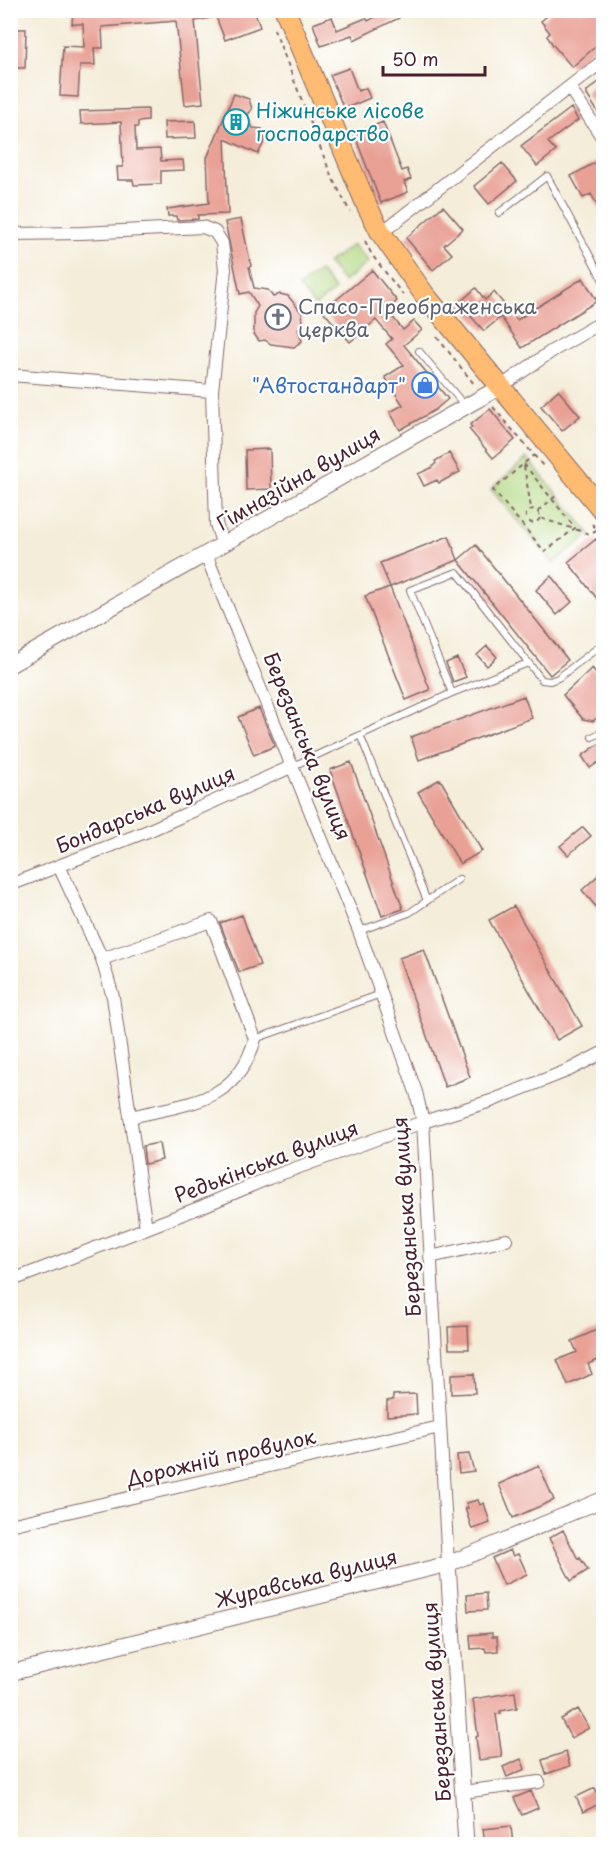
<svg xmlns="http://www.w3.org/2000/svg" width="614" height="1855" viewBox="0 0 614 1855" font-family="'Playpen Sans',sans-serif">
<rect width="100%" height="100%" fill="#fff"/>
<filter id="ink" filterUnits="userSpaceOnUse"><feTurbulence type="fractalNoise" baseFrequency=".0167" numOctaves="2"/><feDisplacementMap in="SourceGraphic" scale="12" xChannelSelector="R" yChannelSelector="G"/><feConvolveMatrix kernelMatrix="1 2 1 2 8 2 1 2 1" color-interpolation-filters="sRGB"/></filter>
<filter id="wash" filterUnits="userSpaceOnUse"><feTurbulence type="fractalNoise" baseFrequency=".008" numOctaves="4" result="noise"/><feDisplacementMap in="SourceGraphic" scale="24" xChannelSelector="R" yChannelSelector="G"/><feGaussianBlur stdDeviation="1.35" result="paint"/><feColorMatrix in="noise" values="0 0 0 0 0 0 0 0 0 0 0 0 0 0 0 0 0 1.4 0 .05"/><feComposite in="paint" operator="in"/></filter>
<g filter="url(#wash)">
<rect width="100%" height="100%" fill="#f4edd9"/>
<path fill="#b2d882" stroke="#7e7c56" stroke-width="1.5" d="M353,245L368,262L344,282L327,263Z
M319,271L335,290L315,306L299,287Z
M527,458L590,534L553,563L491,489Z"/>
<g id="blocks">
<path fill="#e9a095" d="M104,10H254L260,27L225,40L216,17L195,21L203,103L185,105L176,21L102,27L103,48H94L95,65H80L78,97L60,96L63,46L84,47L83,24H72L73,12Z
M389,10H395L399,18L354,40L352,35L321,46L313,24L332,17L337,30L366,18L368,21Z
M554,10H603V40L572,67L553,45L547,36L550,33L541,21Z
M10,29H26L25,68H12Z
M349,68L358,91L366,88L370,98L344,109L330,75Z
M603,79V120L587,95V91Z
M234,94L249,99L252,109L247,116L253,128L262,129L265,140L258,154L225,139L228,214L198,215V219L177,220L176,216H168L167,209L209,203L207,158Z
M571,108L578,120L548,142L556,151L537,166L521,146Z
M148,109V121L138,122V127H135L136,150L160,149L161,161L183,160L184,170L161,171V184L134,185L133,180H118L117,167H123L121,122L81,124L80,111Z
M195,121L196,138L165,139L164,122Z
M383,122L402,171L407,169L411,179L404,182L408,192L381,203L354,134Z
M603,158V216L591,194L583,198L571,176Z
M502,163L517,181L489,204L474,186Z
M443,206L463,229L444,245L452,254L433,270L406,238Z
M241,219L251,266L249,267L254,288L268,290L273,297L280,294L288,296L302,313L303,324L298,329L302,341L294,347L271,344L265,340L259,341L254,334V313L258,306L249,292L240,294L225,222Z
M372,270L397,301L387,310L403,330L414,321L422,330L404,345L448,399L435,410L400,430L390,412L403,405L385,377L404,365L386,344L392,339L376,320L350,342L323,311Z
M583,278L597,301L522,348L501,317L484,331L459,303L476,288L485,300L494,292L517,320Z
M558,390L580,416L562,431L541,406Z
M490,409L515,440L493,458L469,429L472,427L470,425Z
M270,449L271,489L246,490L245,450Z
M449,453L460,472L439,483L437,480L424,486L418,474L431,468L436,463L435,461Z
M449,536L458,560L390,587L380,563Z
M596,539L603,548V606L568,562Z
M476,545L568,660L550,675L458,560Z
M551,576L572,602L557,615L536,590Z
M390,587L430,690L406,700L365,596Z
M487,646L497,657L487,666L477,655Z
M457,658L466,677L453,682L446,663Z
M592,668L603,681V713L593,721L583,719L563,695Z
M524,696L532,718L419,760L411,737Z
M259,708L275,746L254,755L238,717Z
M603,741V759L590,768L582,756Z
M351,762L403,909L382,916L330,770Z
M440,779L482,851L460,864L418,792Z
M583,827L591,836L568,855L560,846Z
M603,871V915L582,890Z
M514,906L582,1026L557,1040L489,920Z
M242,915L260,965L239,972L220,923Z
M424,949L470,1077L445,1087L399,958Z
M159,1143L162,1160L145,1164L143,1146Z
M468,1326L469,1349H449L448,1327Z
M603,1327V1358L588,1364L592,1374L568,1385L557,1360L577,1352L572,1341Z
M474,1374L475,1393L451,1394V1375Z
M416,1394L417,1414L387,1416V1401L393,1400V1395Z
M469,1454L474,1471L459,1473L457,1455Z
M539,1466L554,1500L513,1518L499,1484Z
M478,1500L480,1505L484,1503L490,1523L472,1529L465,1508H468L466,1503Z
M563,1530L578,1559L580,1558L588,1570L571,1581L549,1538Z
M510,1550L513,1556L518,1554L527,1574L504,1585L492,1558Z
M486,1593L487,1610L468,1611L467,1595Z
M492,1633V1637H497L498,1651L486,1652L485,1648L471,1649L470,1635Z
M515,1692L517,1708L500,1711L501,1713L496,1714L502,1757L479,1760L476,1737L478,1736L473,1699Z
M578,1709L589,1728L571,1738L561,1719Z
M566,1752L570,1766L546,1774L542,1760Z
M521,1759L525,1769L507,1777L503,1767Z
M595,1788L598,1794L603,1793V1802L583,1812L576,1797Z
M531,1791L538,1808L522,1815L514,1798Z
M511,1826L513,1845H485L483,1829Z"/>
</g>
</g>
<g filter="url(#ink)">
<use href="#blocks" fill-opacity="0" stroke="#866768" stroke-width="1.5"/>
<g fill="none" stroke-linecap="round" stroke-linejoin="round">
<g stroke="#866768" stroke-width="8">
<path id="service" d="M499,213L547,176L604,282
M419,351L465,406
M452,693L410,590L457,572L542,680L550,681L558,678L604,643
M360,735L427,901
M592,737L604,731
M293,766L452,693L528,663
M359,931L409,913L459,879
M255,1039L381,994"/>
</g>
<g stroke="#866768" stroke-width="14">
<path id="minor" d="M569,87L604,140
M381,233L604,60
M10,234L82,233L203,227L215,232L222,243L225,269L212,391L216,524L223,545
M10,375L212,391
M500,387L552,351L604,321
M206,555L359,931L416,1092L423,1122L448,1564
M59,866L102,959L113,997L146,1228
M10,885L148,831L293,766
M102,959L211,921L255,1039C237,1104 187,1103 131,1117
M430,1257L506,1240
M10,1281L201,1207L269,1178L423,1122L491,1101L569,1070L604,1052
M10,1525L440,1427
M463,1792L539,1782"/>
</g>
<g stroke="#866768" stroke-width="17">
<path id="tertiary" d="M10,665L500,387
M448,1564L466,1844
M10,1673L448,1564L604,1499"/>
</g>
<g stroke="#866768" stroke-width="22">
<path id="primary" d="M285,10L367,206L381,233L424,294L604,512"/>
</g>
<path stroke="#866768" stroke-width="2" stroke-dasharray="4.5 4.5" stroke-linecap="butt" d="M274,29L331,175L350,212
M365,241L372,255L403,295
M437,337L474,384
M493,407L544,467
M524,464L575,528L545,552L493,490L528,460L534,455
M524,466L531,508
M538,511L558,494
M540,518L537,522L531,523L526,518C525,513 528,510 534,509L539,513L540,518L590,534L597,531
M592,524L604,538"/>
<use href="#service" stroke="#fff" stroke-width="6"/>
<use href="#minor" stroke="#fff" stroke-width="12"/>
<use href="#tertiary" stroke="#fff" stroke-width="15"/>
<use href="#primary" stroke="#ffbb71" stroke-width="20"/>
</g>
</g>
<defs>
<g id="building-ring" transform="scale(1.35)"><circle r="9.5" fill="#fff" stroke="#0f9aa8" stroke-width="1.5"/><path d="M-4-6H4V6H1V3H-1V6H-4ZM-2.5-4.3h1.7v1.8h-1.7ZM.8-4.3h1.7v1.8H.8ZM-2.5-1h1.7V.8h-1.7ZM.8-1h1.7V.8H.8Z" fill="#0f9aa8"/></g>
<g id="church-ring" transform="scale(1.35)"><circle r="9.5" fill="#fff" stroke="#6b7280" stroke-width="1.5"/><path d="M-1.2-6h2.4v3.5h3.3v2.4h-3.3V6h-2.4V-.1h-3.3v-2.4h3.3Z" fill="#6b7280"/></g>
<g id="shop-ring" transform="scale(1.35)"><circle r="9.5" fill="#fff" stroke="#3f7fe0" stroke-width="1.5"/><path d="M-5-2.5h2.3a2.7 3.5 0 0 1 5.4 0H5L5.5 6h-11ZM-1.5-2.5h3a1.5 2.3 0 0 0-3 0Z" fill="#3f7fe0"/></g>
</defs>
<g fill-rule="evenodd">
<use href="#building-ring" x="236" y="122"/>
<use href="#church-ring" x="278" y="317"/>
<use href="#shop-ring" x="425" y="385"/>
</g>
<g text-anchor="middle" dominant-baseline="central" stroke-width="4.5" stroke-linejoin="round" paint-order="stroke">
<g font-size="20" fill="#0d838f" stroke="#fff" text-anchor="start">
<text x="256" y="110">Ніжинське лісове<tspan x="256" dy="23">господарство</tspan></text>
</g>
<g font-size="20" fill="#5b616d" stroke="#fff" text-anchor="start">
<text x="298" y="306">Спасо-Преображенська<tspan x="298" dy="23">церква</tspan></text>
</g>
<g font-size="20" fill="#366cbe" stroke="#fff" text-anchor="end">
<text x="406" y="385">"Автостандарт"</text>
</g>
<g font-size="20" fill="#4a1f2b" stroke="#fff">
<text transform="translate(298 478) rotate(-30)">Гімназійна вулиця</text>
<text transform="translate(308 746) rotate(68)">Березанська вулиця</text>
<text transform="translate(145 809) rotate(-23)">Бондарська вулиця</text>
<text transform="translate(266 1161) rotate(-21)">Редькінська вулиця</text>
<text transform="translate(406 1217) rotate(-94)">Березанська вулиця</text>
<text transform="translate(221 1457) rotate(-13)">Дорожній провулок</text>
<text transform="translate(306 1578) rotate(-14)">Журавська вулиця</text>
<text transform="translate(436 1702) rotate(-94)">Березанська вулиця</text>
</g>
</g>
<rect width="614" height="1855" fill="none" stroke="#fff" stroke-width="36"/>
<path d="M383 66v9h102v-9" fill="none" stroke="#4a1f2b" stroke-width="3"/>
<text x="392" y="66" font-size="18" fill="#4a1f2b" stroke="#ffffff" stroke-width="4.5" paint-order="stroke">50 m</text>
</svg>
